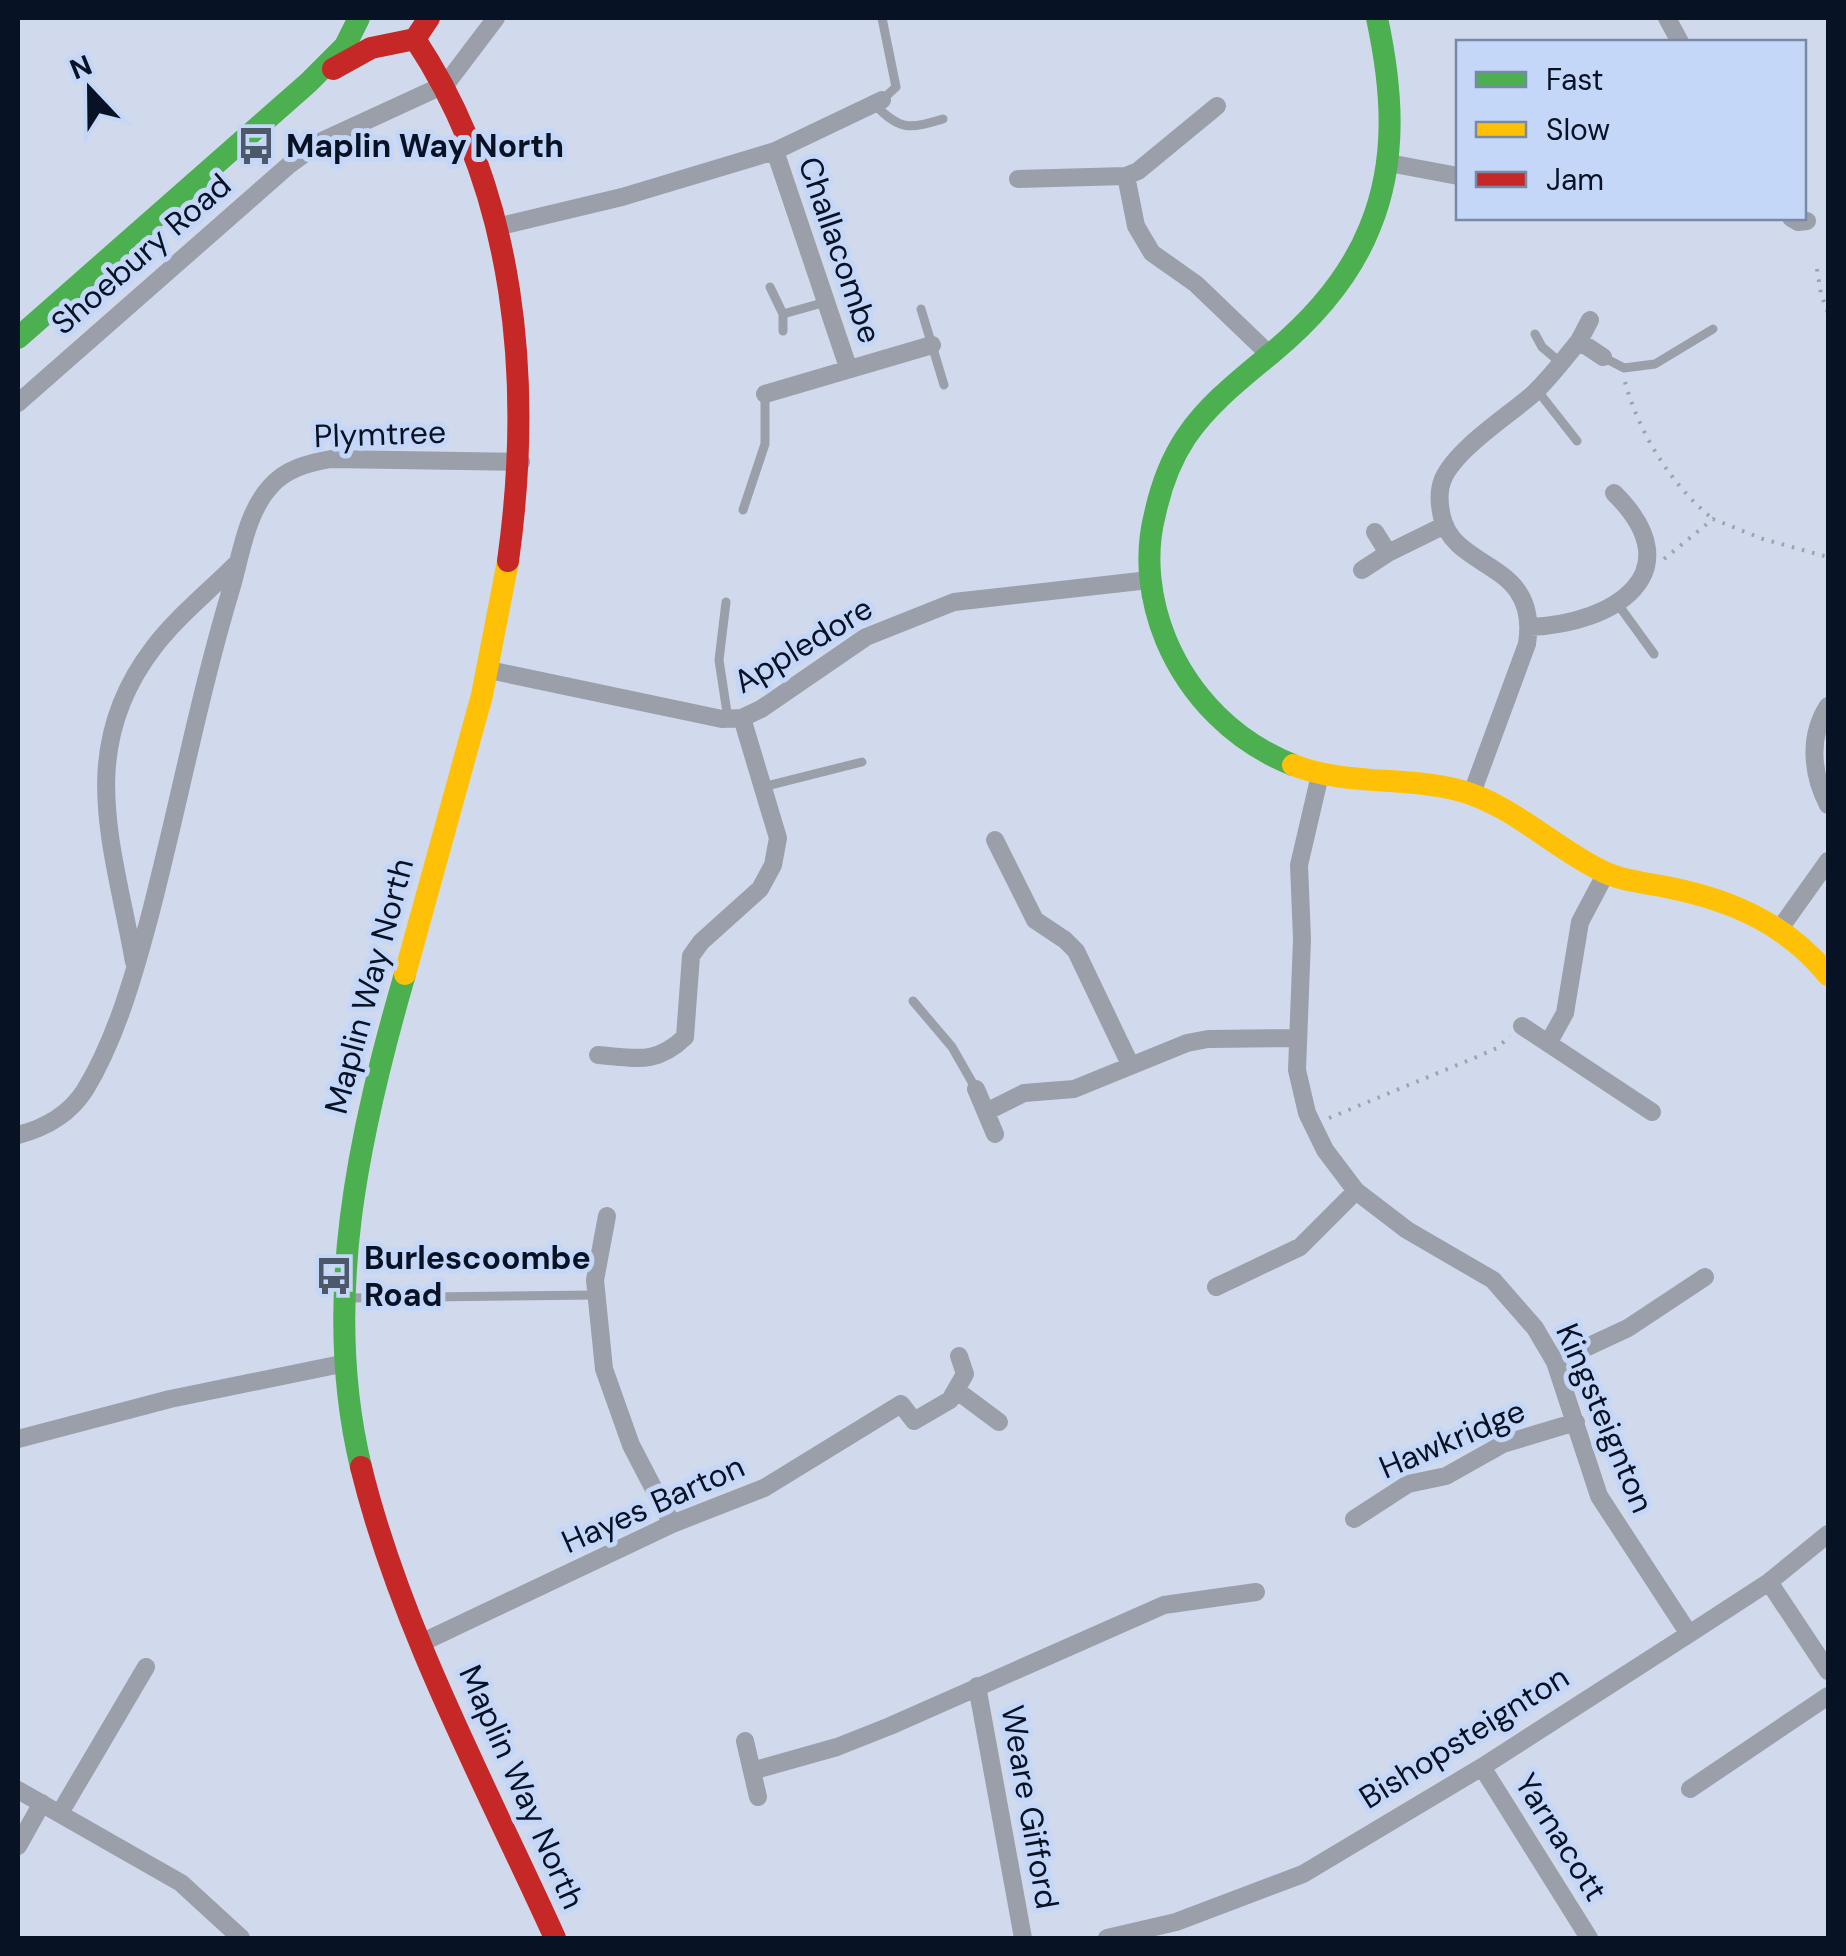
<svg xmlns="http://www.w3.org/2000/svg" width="1846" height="1956" viewBox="0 0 1846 1956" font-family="'DM Sans',sans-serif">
<rect width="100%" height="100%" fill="#d0daec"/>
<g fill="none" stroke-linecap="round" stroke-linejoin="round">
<path stroke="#9da3ad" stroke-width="4" stroke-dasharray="2.5 8" stroke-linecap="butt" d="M1817,269L1821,294L1828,313
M1625,382C1639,433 1671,485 1713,519
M1664,559L1713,519L1763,539L1828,557
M1329,1118L1479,1056L1497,1048L1510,1036"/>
<path stroke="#9a9fa9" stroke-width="9" d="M882,100L896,87L882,18
M875,105C901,131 909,129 943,119
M770,287L783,314V331
M921,309L944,385
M783,314L826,302
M1535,334L1542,347L1561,363
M1603,357L1624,368L1655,364L1713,329
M1537,390L1577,441
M743,510L765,444V394
M726,602L719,660L728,719
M1617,603L1654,654
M763,787L862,762
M913,1001L952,1047L976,1089
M349,1298L596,1295"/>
<path stroke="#9a9fa9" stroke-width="18" d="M1667,18L1680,42
M775,151L848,367
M1389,163L1458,176
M1126,176L1136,226L1152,253L1196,284L1270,355
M1018,179L1126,176L1138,171L1217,106
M1791,218L1798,222L1807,221
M497,227L622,197L775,151L882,100
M1590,320L1579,341L1603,357
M765,394L932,345
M18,403L289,165L322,141L446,84L496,18
M1375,532L1388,553
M1362,570L1388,553L1445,525
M1530,627C1613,624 1695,573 1614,493
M489,670L722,719L742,718L761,709L866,637L954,602L1149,580
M1828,706C1808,737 1812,774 1828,805
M1320,775L1299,865L1302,939L1297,1070L1307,1113L1325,1150L1356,1191L1407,1230L1493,1280L1535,1328L1555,1362L1599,1496L1689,1634
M1472,793L1527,644C1540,560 1455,572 1442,517C1439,504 1438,491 1443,479C1456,449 1508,416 1533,394C1550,378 1564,359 1579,341
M995,840L1035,920L1065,940L1076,951L1130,1064
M1781,927L1828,861
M134,962C114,847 74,751 154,647C177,617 208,592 235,565
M1522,1026L1652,1112
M1549,1042L1565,1013L1580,922L1606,873
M598,1055C636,1058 656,1065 685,1037L691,956L701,942L760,889L773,865L778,838L742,718
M976,1089L995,1134
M986,1112L1024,1093L1074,1089L1187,1043L1208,1039L1297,1038
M18,1135C45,1128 69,1115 85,1090C116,1039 134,975 149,919C178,808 199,695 232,586C241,554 247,512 270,487C285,469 308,463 331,459L521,462
M607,1216L595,1280L604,1369L631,1445L672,1524
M1216,1287L1300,1247L1356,1191
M1555,1362L1628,1328L1705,1277
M956,1390L999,1422
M18,1439L170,1399L346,1363
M1354,1519L1408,1484L1446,1476L1503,1444L1576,1422
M1769,1582L1828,1671
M421,1643L672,1524L764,1488L901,1404L914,1421L950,1400L965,1374L959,1356
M977,1686L1023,1938
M745,1741L758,1797
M1482,1767L1589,1938
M752,1771L837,1747L890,1726L1164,1605L1256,1592
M1690,1789L1828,1696
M18,1790L181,1883L241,1938
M60,1813L146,1667
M18,1846L42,1803
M1107,1938L1176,1922L1303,1874L1482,1767L1689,1634L1769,1582L1828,1534"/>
<path stroke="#4caf50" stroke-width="22" d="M18,338L308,83L345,46L359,18
M1293,765C1235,742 1190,697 1166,640C1150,601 1144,556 1155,514C1161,486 1170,461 1186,437C1209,403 1242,378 1273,352C1314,318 1350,277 1370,227C1398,159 1392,88 1377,18
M361,1467C321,1302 359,1133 405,974"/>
<path stroke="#ffc107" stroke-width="22" d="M1293,765C1347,786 1403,776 1458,790C1514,805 1553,848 1604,872C1625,882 1649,883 1671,888C1734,901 1787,925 1828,975
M405,974L482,695L508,561"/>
<path stroke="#c62828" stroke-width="22" d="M415,39C517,193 533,382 508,561
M333,69L371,48L415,39L429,18
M361,1467C400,1627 487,1788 555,1938"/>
</g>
<defs>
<g id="bus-bare" transform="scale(3)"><path d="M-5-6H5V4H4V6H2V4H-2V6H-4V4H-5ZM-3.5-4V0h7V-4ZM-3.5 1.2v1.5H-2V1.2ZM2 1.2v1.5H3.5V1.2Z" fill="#4e586b" stroke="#c4d7f8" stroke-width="2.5" paint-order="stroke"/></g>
</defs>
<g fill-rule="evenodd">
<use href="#bus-bare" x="256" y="146"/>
<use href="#bus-bare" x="334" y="1276"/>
</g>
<g text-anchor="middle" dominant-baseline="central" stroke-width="10" stroke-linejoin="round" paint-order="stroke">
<g font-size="32" font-weight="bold" fill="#081225" stroke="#c4d7f8" text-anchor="start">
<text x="286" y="146">Maplin Way North</text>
<text x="364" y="1258">Burlescoombe<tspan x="364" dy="37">Road</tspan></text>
</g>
<g font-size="32" fill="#081225" stroke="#c4d7f8">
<text transform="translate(840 250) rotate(71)">Challacombe</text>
<text transform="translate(141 254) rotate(-41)">Shoebury Road</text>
<text transform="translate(380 434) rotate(-2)">Plymtree</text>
<text transform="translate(803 645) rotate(-31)">Appledore</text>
<text transform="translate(369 986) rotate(-75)">Maplin Way North</text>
<text transform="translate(1605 1418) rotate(67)">Kingsteignton</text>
<text transform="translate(1452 1439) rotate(-23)">Hawkridge</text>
<text transform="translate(653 1504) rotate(-24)">Hayes Barton</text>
<text transform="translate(1464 1737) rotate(-32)">Bishopsteignton</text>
<text transform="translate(522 1787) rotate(66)">Maplin Way North</text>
<text transform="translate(1030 1807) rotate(80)">Weare Gifford</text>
<text transform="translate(1561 1837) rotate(58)">Yarnacott</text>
</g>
</g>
<rect width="1846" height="1956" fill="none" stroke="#081225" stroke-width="40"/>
<rect x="1456" y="40" width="350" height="180" fill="#c4d7f8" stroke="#7988a4" stroke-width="2.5"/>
<rect x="1476" y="72" width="50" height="15" fill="#4caf50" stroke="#7988a4" stroke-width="2.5"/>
<text x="1546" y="90" font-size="30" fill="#081225">Fast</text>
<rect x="1476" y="122" width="50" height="15" fill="#ffc107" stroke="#7988a4" stroke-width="2.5"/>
<text x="1546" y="140" font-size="30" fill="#081225">Slow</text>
<rect x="1476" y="172" width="50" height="15" fill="#c62828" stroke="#7988a4" stroke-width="2.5"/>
<text x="1546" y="190" font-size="30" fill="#081225">Jam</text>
<g transform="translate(90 90) rotate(338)" stroke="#c4d7f8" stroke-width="8" paint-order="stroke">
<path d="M0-8L18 38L0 25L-18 38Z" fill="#081225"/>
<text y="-15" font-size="28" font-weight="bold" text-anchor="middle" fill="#081225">N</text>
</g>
</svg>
